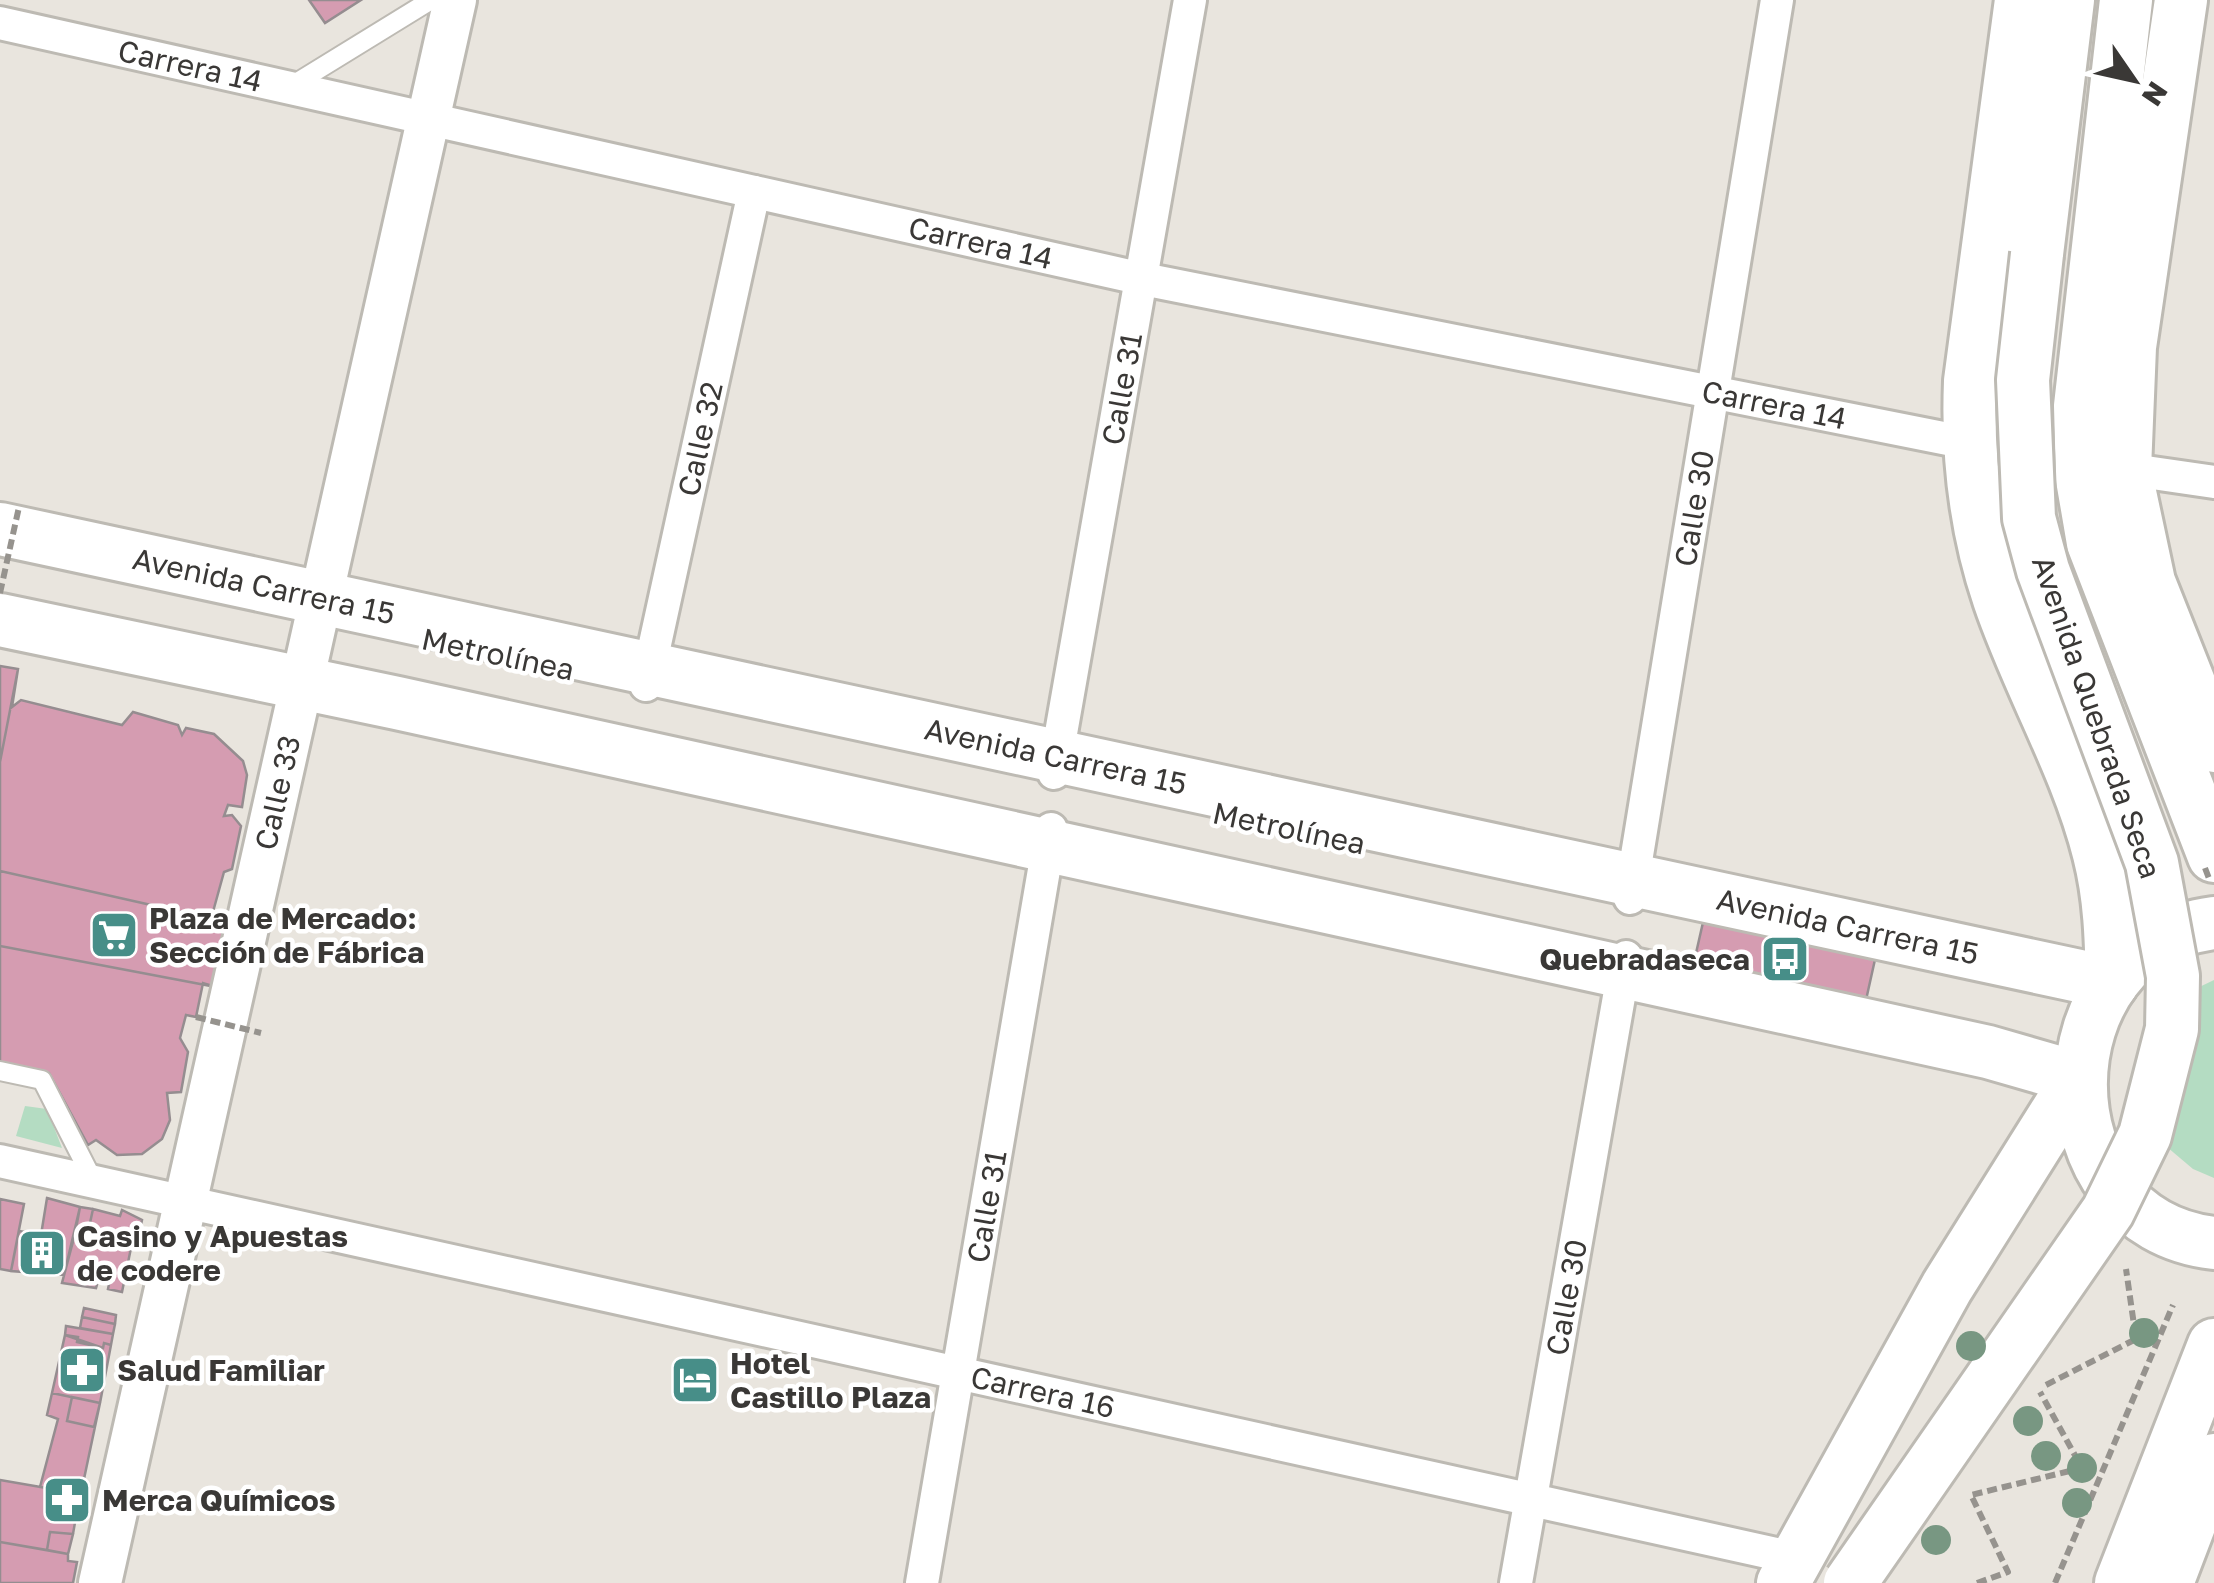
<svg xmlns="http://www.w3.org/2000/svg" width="2214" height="1583" viewBox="0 0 2214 1583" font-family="'Golos Text',sans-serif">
<rect width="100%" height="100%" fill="#e9e5de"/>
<path fill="#b4dcc2" d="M2214,980V1178L2193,1169L2167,1147L2189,992Z
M25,1106L47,1109L62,1148L16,1136Z"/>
<path fill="#d59cb1" stroke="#958d90" stroke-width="2.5" d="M309,0H361L325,23Z
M0,666L18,669L12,707L21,700L122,725L133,712L178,725L182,735L186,728L214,734L243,761L247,775L242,807L228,805L224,816L232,815L241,826L232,869L224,872L211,919L231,923L216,987L203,983L196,1017L186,1015L180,1038L188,1052L181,1092L167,1093L170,1120L162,1139L142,1154L117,1155L96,1140L88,1145L49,1073L0,1063Z
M0,666L18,669L0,762Z
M0,871L231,923L216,987L0,946Z
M1704,918L1876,955L1866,1000L1694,962Z
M47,1198L80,1207L64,1275L11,1271L19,1231L41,1235Z
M0,1199L24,1204L11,1271L0,1269Z
M80,1207L93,1209L87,1237L75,1234Z
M93,1209L120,1216L122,1210L142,1220L136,1249L87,1237Z
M75,1234L131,1248L122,1292L108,1289L111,1274L101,1271L96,1288L62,1283Z
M84,1308L116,1315L115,1324L82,1317Z
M82,1317L115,1324L113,1334L80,1328Z
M66,1326L113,1334L111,1345L104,1343L103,1348L77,1342L78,1337L65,1335Z
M65,1335L103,1348L104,1343L111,1345L100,1403L52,1393Z
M52,1393L100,1403L81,1493L40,1487L58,1419L47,1415Z
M72,1397L100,1403L94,1427L67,1421Z
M0,1480L58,1490L54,1507L77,1511L73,1534L50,1532L47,1550L0,1542Z
M58,1490L81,1493L77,1511L54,1507Z
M50,1532L73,1534L68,1554L47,1550Z
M0,1542L68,1554V1561L77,1562L73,1583H0Z"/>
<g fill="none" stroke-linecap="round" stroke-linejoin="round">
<g stroke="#bdbab3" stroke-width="22">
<path id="service" d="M288,88L431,0
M0,1071L42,1080L94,1182"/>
</g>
<g stroke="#bdbab3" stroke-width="38">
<g id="minor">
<path id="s1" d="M0,23L1143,279L1968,443"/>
<path d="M2125,469L2214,482"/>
<path id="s2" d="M646,685L754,192"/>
<path id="s3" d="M1054,773L1190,0"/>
<path id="s4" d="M1630,898L1777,0"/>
<path id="s5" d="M0,1161L1794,1558"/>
<path id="s6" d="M922,1583L1051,829"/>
<path id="s7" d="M1516,1583L1626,957"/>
</g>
</g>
<g stroke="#bdbab3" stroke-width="48">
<g id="tertiary">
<path id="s8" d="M100,1583L455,0"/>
</g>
</g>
<g stroke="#bdbab3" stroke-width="58">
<g id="primary">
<path d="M2021,0L1970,381C1967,456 1975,528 1999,599C2028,685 2077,766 2099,854C2110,897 2111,939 2112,983"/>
<path d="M2126,0L2080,406L2082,479L2093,543L2214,856"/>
<path d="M2181,0L2130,347L2125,469L2149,582L2214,746"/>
<path d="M2037,254L2068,0"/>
<path id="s9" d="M0,529L2112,983"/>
<path d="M0,620L397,703L1988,1052L2078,1078"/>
<path d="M2214,923C2037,946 2036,1223 2214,1243"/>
<path d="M1783,1583L1947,1287L2078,1078"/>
<path d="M2121,1583L2214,1345"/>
<path d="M2167,1583L2214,1460"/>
</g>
</g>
<path stroke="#96938e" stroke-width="6" stroke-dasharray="10 5" stroke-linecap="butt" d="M2046,1385L2136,1339L2126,1269
M1977,1583L2008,1572L1971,1495L2082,1468L2040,1392
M2055,1583L2173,1305"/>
<use href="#service" stroke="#fff" stroke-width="18"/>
<use href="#minor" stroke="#fff" stroke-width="32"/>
<use href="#tertiary" stroke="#fff" stroke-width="42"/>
<use href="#primary" stroke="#fff" stroke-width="52"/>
<g stroke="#bdbab3" stroke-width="58" stroke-linecap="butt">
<path id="primary-bridge" d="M1850,1583L2108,1211L2145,1135L2172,1029L2173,976L2152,863L2043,570L2029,518L2023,380L2037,254"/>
</g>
<path stroke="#96938e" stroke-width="6" stroke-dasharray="10 5" stroke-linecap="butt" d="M0,593L19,507
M2205,868L2210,881
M196,1017L261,1033"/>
<use href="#primary-bridge" stroke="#fff" stroke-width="52"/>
</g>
<g fill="#789782">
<circle cx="2144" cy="1333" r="15"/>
<circle cx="1971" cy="1346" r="15"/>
<circle cx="2028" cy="1421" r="15"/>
<circle cx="2046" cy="1456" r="15"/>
<circle cx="2082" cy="1468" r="15"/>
<circle cx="2077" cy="1503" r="15"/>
<circle cx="1936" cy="1540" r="15"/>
</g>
<defs>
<g id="supermarket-square" transform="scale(2.5)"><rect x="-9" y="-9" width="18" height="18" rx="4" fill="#478e88" stroke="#fff"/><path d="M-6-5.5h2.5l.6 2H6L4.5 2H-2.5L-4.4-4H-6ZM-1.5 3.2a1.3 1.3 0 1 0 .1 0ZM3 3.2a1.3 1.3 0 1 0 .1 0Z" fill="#fff"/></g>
<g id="bus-square" transform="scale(2.5)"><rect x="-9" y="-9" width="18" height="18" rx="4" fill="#478e88" stroke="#fff"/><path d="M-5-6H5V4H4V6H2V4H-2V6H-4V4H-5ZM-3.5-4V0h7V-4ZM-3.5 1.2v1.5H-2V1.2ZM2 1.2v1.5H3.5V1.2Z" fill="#fff"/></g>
<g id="building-square" transform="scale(2.5)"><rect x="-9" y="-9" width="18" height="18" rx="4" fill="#478e88" stroke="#fff"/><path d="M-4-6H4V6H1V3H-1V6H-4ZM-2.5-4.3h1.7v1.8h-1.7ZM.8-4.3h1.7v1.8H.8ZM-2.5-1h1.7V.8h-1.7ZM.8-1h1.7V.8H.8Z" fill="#fff"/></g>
<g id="pharmacy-square" transform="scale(2.5)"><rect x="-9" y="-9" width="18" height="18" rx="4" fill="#478e88" stroke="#fff"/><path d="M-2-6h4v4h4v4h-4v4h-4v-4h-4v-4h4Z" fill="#fff"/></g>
<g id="hotel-square" transform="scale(2.5)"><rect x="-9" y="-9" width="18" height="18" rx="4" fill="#478e88" stroke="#fff"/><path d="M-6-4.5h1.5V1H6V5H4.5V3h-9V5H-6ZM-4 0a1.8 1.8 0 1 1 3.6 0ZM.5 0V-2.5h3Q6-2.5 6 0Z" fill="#fff"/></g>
</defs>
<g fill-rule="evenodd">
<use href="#supermarket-square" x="114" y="935"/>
<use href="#bus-square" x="1785" y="959"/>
<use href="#building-square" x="42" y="1253"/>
<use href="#pharmacy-square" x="82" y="1370"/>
<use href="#hotel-square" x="695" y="1380"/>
<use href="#pharmacy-square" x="67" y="1500"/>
</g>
<g text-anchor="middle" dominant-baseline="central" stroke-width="9" stroke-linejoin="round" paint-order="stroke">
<g font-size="30" fill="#3a3836" stroke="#fff">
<text stroke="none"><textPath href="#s1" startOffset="195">Carrera 14</textPath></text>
<text stroke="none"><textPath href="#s1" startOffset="1005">Carrera 14</textPath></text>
<text stroke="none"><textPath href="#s3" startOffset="390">Calle 31</textPath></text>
<text stroke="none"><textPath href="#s1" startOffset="1815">Carrera 14</textPath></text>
<text stroke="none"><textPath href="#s2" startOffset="252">Calle 32</textPath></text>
<text stroke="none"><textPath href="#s4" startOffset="395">Calle 30</textPath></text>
<text stroke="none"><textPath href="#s9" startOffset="270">Avenida Carrera 15</textPath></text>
<text transform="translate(498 654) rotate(12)">Metrolínea</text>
<text transform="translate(2097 717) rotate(71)">Avenida Quebrada Seca</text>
<text stroke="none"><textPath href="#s9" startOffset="1080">Avenida Carrera 15</textPath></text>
<text stroke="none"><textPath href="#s8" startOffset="810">Calle 33</textPath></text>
<text transform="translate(1289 828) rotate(12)">Metrolínea</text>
<text stroke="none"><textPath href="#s9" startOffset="1890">Avenida Carrera 15</textPath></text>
<text stroke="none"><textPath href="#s6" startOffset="382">Calle 31</textPath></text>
<text stroke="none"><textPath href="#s7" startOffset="290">Calle 30</textPath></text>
<text stroke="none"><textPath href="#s5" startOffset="1068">Carrera 16</textPath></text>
</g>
<g font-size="30" font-weight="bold" fill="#3a3836" stroke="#fff" text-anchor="start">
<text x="149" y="918">Plaza de Mercado:<tspan x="149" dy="34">Sección de Fábrica</tspan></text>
<text x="1750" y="959" text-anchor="end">Quebradaseca</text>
<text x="77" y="1236">Casino y Apuestas<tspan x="77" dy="34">de codere</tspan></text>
<text x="730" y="1363">Hotel<tspan x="730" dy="34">Castillo Plaza</tspan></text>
<text x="117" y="1370">Salud Familiar</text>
<text x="102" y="1500">Merca Químicos</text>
</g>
</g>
<g transform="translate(2134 80) rotate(124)" stroke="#ffffff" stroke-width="8" paint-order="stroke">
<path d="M0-8L18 38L0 25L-18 38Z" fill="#3a3836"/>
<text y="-15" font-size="28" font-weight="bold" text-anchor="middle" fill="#3a3836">N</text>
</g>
</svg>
